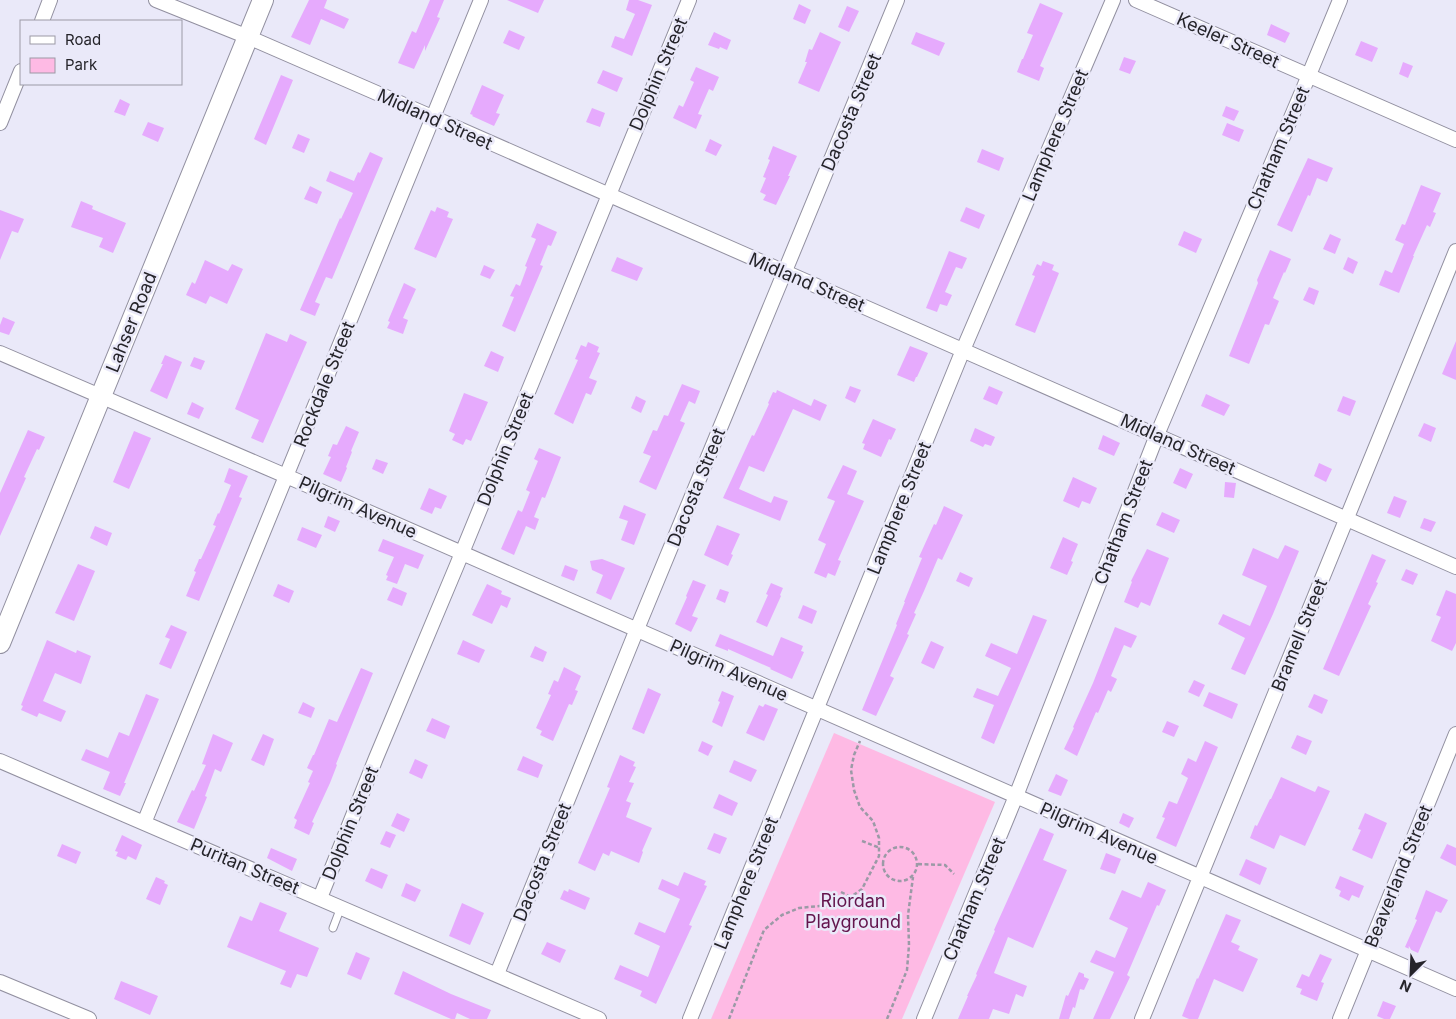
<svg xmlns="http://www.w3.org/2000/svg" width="1456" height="1019" viewBox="0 0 1456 1019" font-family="Inter,sans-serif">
<rect width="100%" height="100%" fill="#eae9f9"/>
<path fill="#febae4" d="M834,733L995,802L902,1019H711Z"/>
<path fill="#e6aafd" d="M309,0H327L324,8L349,19L344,29L321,19L310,45L291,37Z
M430,0H444L437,17L440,18L425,51V45L414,69L398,63L412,31L416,33Z
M507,0H544L538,13Z
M629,0H638L652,5L632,56L611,47L615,36L624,39L635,14L626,10Z
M1040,3L1063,13L1040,66L1044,68L1039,81L1017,72L1022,59H1023L1033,35L1027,33Z
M799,4L811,10L805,24L793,19Z
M847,6L859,11L849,32L838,27Z
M1271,24L1290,33L1285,43L1267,35Z
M509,30L525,37L519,50L503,43Z
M714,32L731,40L727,50L720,47L719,49L708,45Z
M820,32L841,42L819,92L798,83L807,62H805L809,49L812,50Z
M916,32L945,43L939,56L911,44Z
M1361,41L1378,48L1372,62L1355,55Z
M1124,57L1136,61L1130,74L1119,70Z
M1403,62L1413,66L1408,78L1399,74Z
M696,67L719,77L713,91L709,89L698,114L702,115L696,129L673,118L679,105L683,107L694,82L690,80Z
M603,70L623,78L617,92L597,83Z
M281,75L293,80L266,145L254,139Z
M482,85L504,95L496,113L500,114L494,126L472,116L473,115L470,114Z
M120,99L130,104L125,116L114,112Z
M1226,106L1239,111L1234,121L1222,116Z
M592,108L605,113L600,127L586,122Z
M148,122L164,128L158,142L142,135Z
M1227,123L1244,130L1239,142L1222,135Z
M298,134L310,139L304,153L292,148Z
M710,139L722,145L716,156L705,151Z
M773,146L797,156L788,176H790L776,205L763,200L766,195L760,192L766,178L763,177L770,160L768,159Z
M982,149L1004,158L999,171L977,162Z
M370,152L383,158L332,279L326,277L315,302L320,304L315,316L300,310L340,218L341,219L353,193L326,181L330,171L354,181L358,172L360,173Z
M1308,158L1333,168L1327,182L1317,178L1310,196L1308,195L1292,232L1277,225Z
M1421,185L1441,193L1433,212L1436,213L1430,227L1427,225L1413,256H1414L1399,293L1379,285L1385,270L1392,273L1404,244L1395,240L1402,224L1405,225Z
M310,186L322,192L317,204L304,199Z
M81,201L93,206L92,209L126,223L113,253L99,247L103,238L71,227Z
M437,207L449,212L447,217L453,219L436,258L414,249L431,210L435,212Z
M966,207L985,215L979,229L960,221Z
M0,210L24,219L18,233L12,231L0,260Z
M537,223L557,232L551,246L548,245L540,265L543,266L515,332L502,326L514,297L510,296L516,284L520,286L527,267L525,266L536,239L531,237Z
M1184,231L1202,239L1196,253L1178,245Z
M1330,234L1341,239L1335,254L1323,249Z
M1270,250L1291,259L1285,273L1284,272L1273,298L1279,301L1269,325L1265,324L1249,364L1229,356L1258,283L1257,280Z
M949,251L967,258L962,269L956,267L945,292L952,295L947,306L940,304L937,312L926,308Z
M617,257L643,268L637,281L611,271Z
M1348,257L1358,262L1353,274L1343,269Z
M205,260L228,271L232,264L243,269L227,304L210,296L206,304L186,295L192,282L195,284Z
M1043,261L1054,265L1052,270L1059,273L1035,333L1015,325L1035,276L1032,275L1037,264L1041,266Z
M484,265L495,270L490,279L480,275Z
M404,283L416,289L403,318L408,320L403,334L387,328L390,322L388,321Z
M1309,287L1319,291L1314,305L1303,300Z
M3,317L15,322L9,335L0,332V325Z
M266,333L287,342L290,334L307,342L263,443L251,438L259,420L235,409Z
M1456,341V380L1442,374Z
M588,342L599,347L597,352L600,353L589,378L597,381L591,395L586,393L573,424L554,414L578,360L575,359L581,345L586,347Z
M910,346L928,353L917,377H916L914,382L897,375Z
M491,351L504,357L498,372L484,366Z
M165,355L182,362L167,399L150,391L163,364H161Z
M194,357L205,361L201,370L190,366Z
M682,384L700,391L695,404L689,401L680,421L685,423L656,490L639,482L651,456L643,453L653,430L657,431L664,415L668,416Z
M850,386L861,390L855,403L845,398Z
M989,386L1003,392L997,405L983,399Z
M777,390L811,406L814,399L827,405L820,421L793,409L764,472L749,466L739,489L771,503L774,496L788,501L780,521L723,498L752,435L754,436L769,404L768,403L773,392L776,393Z
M464,393L488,402L471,441L466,439L463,445L452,440L455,434L449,431Z
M1206,394L1230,405L1224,416L1201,406Z
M636,396L646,401L641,413L631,408Z
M1343,396L1356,401L1350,416L1337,411Z
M192,402L204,408L199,419L187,414Z
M873,419L896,429L891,440L889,439L881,457L863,449L865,444L862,443Z
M1424,423L1436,428L1431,442L1418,436Z
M346,426L359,432L351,451L352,452L346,467L347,468L341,482L323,474L331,457L328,456L333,444L337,445Z
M975,428L995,437L991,446L985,444L983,447L970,441Z
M28,430L45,437L39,450L37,449L24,477L26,478L0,536V493Z
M134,431L151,438L129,489L113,482Z
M1103,435L1120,443L1114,456L1098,449Z
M539,448L561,457L545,498L542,497L534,517L539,519L535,530L526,526L514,555L501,549L518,510L522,512L530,492L526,490L538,461L534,459Z
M376,459L388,463L383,474L372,469Z
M1319,463L1332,469L1326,482L1314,476Z
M843,465L857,471L847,494L864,501L838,560L841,561L835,576L828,573L826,578L814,573L826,544L818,540L835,501L827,498Z
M229,468L248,476L239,497L242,498L199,601L186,596L196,572L194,571L198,562L199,559H201L216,526L213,525L218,513L219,514L231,485L224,482Z
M1180,468L1193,474L1186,489L1173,483Z
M1073,477L1097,488L1090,504L1082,501L1079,508L1063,501Z
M1225,482L1236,483L1234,498L1224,497Z
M429,488L447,496L441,509L435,507L432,514L420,509Z
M1394,496L1407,501L1400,518L1387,513Z
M624,505L646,514L634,545L621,540L628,521L619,518Z
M944,506L963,515L942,560L938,558L924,591L914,613L916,614L907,634L909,635L890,676L894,678L876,716L862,710L897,625L896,624L905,602H904L922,558L919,557L934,524L936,525Z
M1162,512L1180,520L1174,533L1156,525Z
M328,516L340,521L335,532L324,527Z
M1424,518L1436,522L1431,532L1420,528Z
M717,525L740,534L731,554L733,555L728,566L704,555Z
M95,526L112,533L107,546L90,538Z
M302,527L322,535L316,548L297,540Z
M1063,537L1078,544L1071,561L1073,562L1067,575L1050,568Z
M383,539L424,555L418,569L405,564L397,584L386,580L388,576L386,575L394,557L378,551Z
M1285,545L1299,551L1273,614L1245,675L1231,669L1245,638L1218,624L1223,614L1250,626L1267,586L1242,575L1253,548L1278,559Z
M1147,549L1169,558L1150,606L1141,602L1138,608L1124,602L1132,582L1131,581Z
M1372,554L1386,560L1376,582L1378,583L1368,604L1371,606L1339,676L1323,669Z
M602,559L625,568L611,600L596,593L603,575L592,570L590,561Z
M78,564L95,571L74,621L55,613Z
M565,565L578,570L574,581L561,576Z
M1406,569L1418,574L1413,585L1401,580Z
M960,572L973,578L969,587L956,581Z
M693,580L706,585L692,616L698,618L691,632L675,624L687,597L686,596Z
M771,583L783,588L780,595L781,596L767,627L756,622L768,595L766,594Z
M278,584L294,591L289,603L273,596Z
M487,584L502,591L501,594L511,598L507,608L501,605L492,624L472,615Z
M393,587L407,593L402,606L387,600Z
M720,589L729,592L725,603L716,599Z
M1446,590L1456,594V643L1452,651L1431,641L1441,617L1436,615Z
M803,605L817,611L812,624L798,618Z
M1033,615L1047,620L994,744L981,738L994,705L973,697L977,688L998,696L1011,668L985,656L991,643L1017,654Z
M171,625L187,632L171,669L159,664L170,639L165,637Z
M1115,627L1137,636L1131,648L1124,645L1111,676L1117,679L1111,692L1108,690L1098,713L1096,712L1077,756L1064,749L1074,728L1073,727L1093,683Z
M720,634L773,656L781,637L803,646L801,651L804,652L792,679L770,669L771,668L728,649V651L715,646Z
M47,640L76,653L77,650L91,656L81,684L55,673L43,701L66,711L61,722L39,713L37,717L21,710L23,706L21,705Z
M463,640L485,650L479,663L457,654Z
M931,641L944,647L934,669L921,663Z
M535,646L547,652L543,662L530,657Z
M564,667L581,676L575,690L578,691L572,705L569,704L553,741L540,735L542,731L536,728L551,695L548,694L554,680L558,682Z
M361,668L373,673L336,764L337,765L330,783L312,822L314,823L309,835L294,828L297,820L294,818L310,783L308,782L313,771L307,768L313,755H314L329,719L337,722Z
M1194,680L1205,685L1199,697L1188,692Z
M648,688L661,694L644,734L632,729Z
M722,691L734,696L722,727L712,722L720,702L718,701Z
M1209,692L1238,704L1232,719L1203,706Z
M146,694L159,699L124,783H126L120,796L103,789L110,772L81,760L86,749L108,758L119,732L129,736Z
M1314,694L1328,700L1322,714L1308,707Z
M303,702L315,708L311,718L298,713Z
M765,704L778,709L764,741L746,733L759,705L763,707Z
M432,718L450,726L445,739L426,731Z
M1167,721L1179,726L1174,737L1162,732Z
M213,734L233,743L221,772L215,769L205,796L207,797L194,829L177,822L192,790L194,791L206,765L202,764Z
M263,734L274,739L264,766L251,760Z
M1297,735L1312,741L1306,755L1291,748Z
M702,741L713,746L708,756L698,751Z
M1205,741L1218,747L1176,847L1156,838L1165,818L1162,817L1169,801L1177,804L1188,778L1181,774L1188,758L1196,762Z
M620,755L635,762L633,766L636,767L629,782L634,783L626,801L631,803L626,817L652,828L642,851L643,852L639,863L611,851L609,856L603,853L595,871L578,863L610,788L607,787Z
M523,756L543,765L538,778L517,770Z
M415,759L428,765L422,779L409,773Z
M734,760L757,770L751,782L729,772Z
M1056,774L1068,780L1061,796L1048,791Z
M1281,777L1315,792L1318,786L1330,791L1305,846L1280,835L1274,849L1250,838L1255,825L1257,826L1270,799H1271Z
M719,794L738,803L732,816L713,808Z
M397,813L410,819L404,832L391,826Z
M1123,813L1134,818L1129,828L1119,823Z
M1365,813L1387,823L1372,859L1352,850L1361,830L1358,829Z
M1040,828L1054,834L1043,860L1067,870L1033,948L1008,937L994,973L1027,986L1023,997L1016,994L1009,1014L993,1009L989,1019H958L968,996H967L977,975L976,974L995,931L994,930Z
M386,831L396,835L390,848L380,844Z
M714,833L727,838L720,854L707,849Z
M122,835L142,845L136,860L128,856L126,860L116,856L118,852L115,851Z
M62,844L81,852L76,864L57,856Z
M1447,844L1456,848V866L1440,858Z
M271,848L297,859L292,871L267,858Z
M1106,853L1121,859L1115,874L1100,869Z
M1246,859L1267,868L1260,885L1239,875Z
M371,868L388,875L382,889L365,881Z
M684,872L706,881L704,885L707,886L689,925L692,926L656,1004L640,996L642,991L614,979L620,965L648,977L660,946L634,934L639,922L665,933L680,899L658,889L662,879L678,886Z
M1340,876L1364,886L1359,898L1352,895L1349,901L1339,896L1341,891L1335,888Z
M156,877L165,881L164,883L168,885L160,905L146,899Z
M1148,882L1166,890L1159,906L1157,905L1127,975L1130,977L1110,1019H1093L1114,972L1090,962L1096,950L1115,958L1128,928L1109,919L1122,890L1141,898Z
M406,883L421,890L415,902L401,896Z
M569,889L590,898L585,910L560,899L564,890L568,892Z
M1426,890L1448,900L1441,913L1436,911L1418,953L1405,947L1417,920L1415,919Z
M260,902L287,913L279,931L319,948L307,977L297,974L291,988L280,984L286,971L227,947L240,916L252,921Z
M462,903L484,913L470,945L449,936Z
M1226,914L1241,920L1231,942L1240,946L1238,950L1258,959L1243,992L1214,979L1198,1019H1189L1182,1016L1197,978L1198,979Z
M547,942L566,950L560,963L541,954Z
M356,952L370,958L361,980L347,974Z
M1320,954L1332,959L1321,982L1324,983L1317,1001L1300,994L1302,989L1296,987L1302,974L1309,977Z
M403,971L451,994L491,1010L487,1019H470L457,1013L455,1019H451L394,994Z
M1079,972L1084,974V977L1089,979L1084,990L1080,989L1075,1008L1073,1007L1069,1019H1059L1066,995L1068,996Z
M121,981L158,996L150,1015L114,999Z
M1383,1001L1396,1006L1390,1019H1384L1377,1016Z"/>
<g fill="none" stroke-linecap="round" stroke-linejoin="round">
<g stroke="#9290a0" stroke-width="9">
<path id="lane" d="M333,928L341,907"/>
</g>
<g stroke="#9290a0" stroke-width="16">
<path id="street" d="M156,0L248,37L432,117L1456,567
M1136,0L1456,140
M42,21L50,0
M0,123L21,71
M0,353L300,482L1456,989
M0,761L599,1019
M144,823L481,0
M320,898L376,758L457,565L689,0
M497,974L637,629L897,0
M0,982L89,1019
M690,1019L963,350L1113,0
M924,1019L1016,796L1157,435L1304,87L1340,0
M1142,1019L1456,251
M1340,1019L1456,734"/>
</g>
<g stroke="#9290a0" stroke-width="22">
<path id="secondary" d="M0,643L263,0"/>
</g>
<path stroke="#9b9aa6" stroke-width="2.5" stroke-dasharray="4 2.5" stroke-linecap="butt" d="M862,841L880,848
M883 864a17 17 0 1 1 34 0a17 17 0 1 1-34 0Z
M918,864L945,865L954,874
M841,892L851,897
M729,1019L764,930L782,915L799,908L841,904L862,889L879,856V838L873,821L860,807L854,790L851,770L854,755L860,741
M887,1019L907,970L909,945L908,915L913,877"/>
<use href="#lane" stroke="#fff" stroke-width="7"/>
<use href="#street" stroke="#fff" stroke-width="14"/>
<use href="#secondary" stroke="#fff" stroke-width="20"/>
</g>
<g text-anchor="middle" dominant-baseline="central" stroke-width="5" stroke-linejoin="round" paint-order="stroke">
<g font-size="18" fill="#25242a" stroke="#eae9f9">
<text transform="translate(1228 40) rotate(24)">Keeler Street</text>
<text transform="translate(658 74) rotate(-67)">Dolphin Street</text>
<text transform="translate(851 112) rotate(-67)">Dacosta Street</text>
<text transform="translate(435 119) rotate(24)">Midland Street</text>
<text transform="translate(1055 135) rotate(-67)">Lamphere Street</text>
<text transform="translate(1278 148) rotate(-67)">Chatham Street</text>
<text transform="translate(807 282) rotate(23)">Midland Street</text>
<text transform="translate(131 322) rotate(-68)">Lahser Road</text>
<text transform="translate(324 384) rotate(-68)">Rockdale Street</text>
<text transform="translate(1178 444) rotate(24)">Midland Street</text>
<text transform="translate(505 449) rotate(-68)">Dolphin Street</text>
<text transform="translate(696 487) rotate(-68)">Dacosta Street</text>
<text transform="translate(358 507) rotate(24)">Pilgrim Avenue</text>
<text transform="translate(899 508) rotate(-68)">Lamphere Street</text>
<text transform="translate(1123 522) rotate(-69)">Chatham Street</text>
<text transform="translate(1299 635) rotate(-68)">Bramell Street</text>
<text transform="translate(729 670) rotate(24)">Pilgrim Avenue</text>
<text transform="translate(350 823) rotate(-68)">Dolphin Street</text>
<text transform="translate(1099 833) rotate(24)">Pilgrim Avenue</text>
<text transform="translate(542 862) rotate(-68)">Dacosta Street</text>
<text transform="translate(245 866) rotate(23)">Puritan Street</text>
<text transform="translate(1398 876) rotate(-68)">Beaverland Street</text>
<text transform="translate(746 883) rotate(-68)">Lamphere Street</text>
<text transform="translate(974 899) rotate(-67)">Chatham Street</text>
</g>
<g font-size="18" fill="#63144d" stroke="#eae9f9">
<text x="853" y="900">Riordan<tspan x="853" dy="21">Playground</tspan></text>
</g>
</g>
<rect x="20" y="20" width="162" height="65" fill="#eae9f9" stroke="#9b9aa6"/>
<rect x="30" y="36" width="25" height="8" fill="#ffffff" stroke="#9b9aa6"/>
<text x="65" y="45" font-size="15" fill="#25242a">Road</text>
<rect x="30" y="58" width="25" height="15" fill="#febae4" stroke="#9b9aa6"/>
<text x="65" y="70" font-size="15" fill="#25242a">Park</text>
<g transform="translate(1411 974) rotate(204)" stroke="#eae9f9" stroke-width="4" paint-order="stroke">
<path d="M0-4L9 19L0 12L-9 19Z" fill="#25242a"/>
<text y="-8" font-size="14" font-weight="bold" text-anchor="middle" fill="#25242a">N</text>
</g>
</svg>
